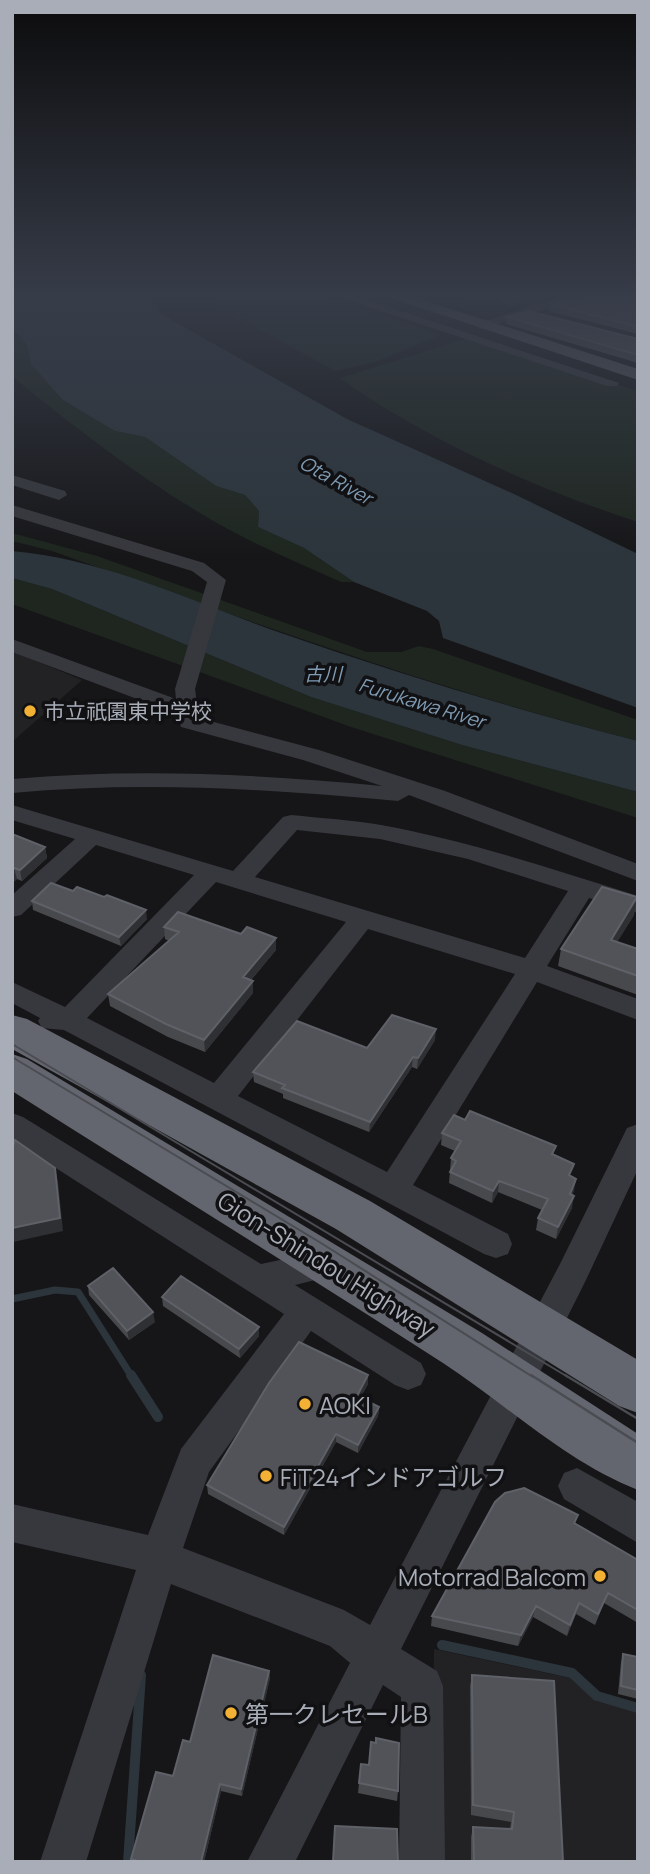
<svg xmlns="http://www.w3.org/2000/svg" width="650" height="1874" viewBox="0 0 650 1874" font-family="Manrope,'Noto Sans JP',sans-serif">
<rect width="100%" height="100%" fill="#161618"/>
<path fill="#222225" d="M12,651L82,680L12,742Z
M434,1649L570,1678L596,1701L638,1712V1862H432Z"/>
<path fill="#1e261f" d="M195,294H317L441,335L376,362L335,371Z
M463,294H537L544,299L489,315L456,306Z
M12,329L26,343L31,364L115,431L145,437L216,486L245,495L259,511L258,527L304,548L354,582H341C310,568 279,555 249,540C170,501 81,433 12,376Z
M471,337L638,391V522C537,489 426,440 340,378Z
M12,533L97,556L367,652H401L419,646L433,649L638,720V741C438,690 246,620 52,551L12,541Z
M12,578L52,589L311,697L462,745L638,792V818L351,727L12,604Z"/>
<path fill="#2c353c" d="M12,294H149L161,314L347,419L514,494L638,554V708L443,638L439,621L427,611L354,582L304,548L258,527L259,511L245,495L216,486L145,437L115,431L63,400L31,364L26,343L12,329Z
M12,551C105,559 193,602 281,633C399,674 517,710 638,741V792L462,745L311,697L52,589L12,578Z"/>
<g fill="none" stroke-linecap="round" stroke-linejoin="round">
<path stroke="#2c353c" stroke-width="7" d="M12,1299L55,1290L78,1292L132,1377"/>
<path stroke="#2c353c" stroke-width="10" d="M131,1375L158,1417
M442,1645L572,1673L597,1696L638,1708
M128,1862L141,1675"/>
<path fill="#37383d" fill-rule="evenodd" d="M330,294H349L619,383L617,386H607Z
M561,296L634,295L638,296V302L562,304L481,329L474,325Z
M12,475L65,491L67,495L59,500L12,485Z
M12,505L204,563L226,580L195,689L199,718L319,750L445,791L638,864V881L409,795L398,801C269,789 142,781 12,793V779C136,768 258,774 382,786L303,760L181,727L177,714L12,652V639L176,699L175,689L207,582L192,571L12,516Z
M12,805L233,871L283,817L291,815C321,818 352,820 381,825C469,841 555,870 638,896V913L589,898L547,966L638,999V1020L537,982L413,1185L508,1234L512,1244L508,1254L496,1258L484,1254L64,1030L42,1028L38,1021L40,1018L12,1003V982L65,1007L194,875L96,845L21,915L12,917V895L75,839L12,820ZM297,830L380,839L468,859L568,891L525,958L255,877ZM216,882L346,922L214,1083L87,1018ZM368,929L515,974L387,1172L238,1096Z
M12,1113L23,1117L261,1264L327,1250L339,1254L344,1264L339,1274L295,1285L421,1363L426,1374L421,1385L408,1390L395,1385L311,1331L209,1472L183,1548L344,1610L370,1625L561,1262L627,1128L638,1124V1169L585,1282L401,1649L437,1671L443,1686L445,1862H399L401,1697L383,1685L295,1862H247L350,1663L330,1646L171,1584L86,1862H40L136,1570L12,1542V1504L148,1535L181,1449L284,1314L12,1140Z
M577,1468L638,1502V1543L564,1499L558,1486L564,1473Z"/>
<path fill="#53555c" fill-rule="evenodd" d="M379,294H404L638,369V380Z"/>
<path fill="#63666e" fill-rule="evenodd" d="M12,1015L27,1019L370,1201L638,1360V1413L619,1406L336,1229L12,1049Z
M12,1054L27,1059L482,1333L638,1434V1490C566,1462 507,1405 443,1363C300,1271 156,1182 12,1091Z"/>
<path stroke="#4a4c52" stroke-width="2" d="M12,1044L568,1377
M12,1057L321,1243L533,1377"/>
<path stroke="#4a4c52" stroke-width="2.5" d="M531,1375L638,1443
M565,1375L638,1419"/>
</g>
<path fill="#47494d" d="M480,294H558L514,306L500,302V299Z
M638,298V334L549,311L550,304Z
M507,317L638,339V363L506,324Z
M12,834L45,847L47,858L22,881L17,879L12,883Z
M32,901L147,919L121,946L33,910Z
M634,915L617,942L638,949V995L558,966L561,949Z
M164,927L276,950L251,980L253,981V993L205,1052L168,1037L110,1006L108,994L169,941L165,939Z
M435,1040L417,1069L412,1067L369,1132L283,1098V1094L254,1082L253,1072L367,1048Z
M442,1133L555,1155L571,1176L576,1179L572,1195V1208L556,1239L536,1230L538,1218L542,1210L498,1192L492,1203L449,1183L451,1158L455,1151L441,1145Z
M88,1286L155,1322L129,1340L89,1295Z
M162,1297L259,1327V1336L240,1358L163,1306Z
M368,1375V1384L360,1398L379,1407L378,1416L358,1453L336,1442L284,1535L208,1494L207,1485Z
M578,1515L575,1524L638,1560V1623L604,1603L595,1625L576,1614L567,1636L533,1617L518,1646L431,1626L432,1616Z
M623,1654L638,1657V1699L618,1694L621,1662Z
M269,1671L270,1678L242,1796L221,1791L204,1862H132L131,1859L190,1742Z
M472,1675L563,1862H471V1837L473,1827L510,1829L511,1822L471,1815L470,1686Z
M359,1783L398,1791L397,1801L358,1793Z"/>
<path fill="#2f3033" d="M534,294H558L514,306V299Z
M45,847L47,858L22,881L20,870Z
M14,868L17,879L12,883V870Z
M637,897L634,915L608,957L611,940Z
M146,910L147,919L121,946L119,937Z
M276,938V950L243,989V977Z
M253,981V993L205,1052L204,1040Z
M436,1029L435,1040L417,1069L418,1058Z
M413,1057L412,1067L369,1132L370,1122Z
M55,1168L58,1182L63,1231L13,1242L12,1228Z
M576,1179L574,1191L567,1206L570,1194Z
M499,1181L498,1192L492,1203L493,1191Z
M574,1196L572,1208L556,1239L558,1227Z
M153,1312L155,1322L129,1340L127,1331Z
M259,1327V1336L240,1358L239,1349Z
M368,1375V1384L356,1405L357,1396Z
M379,1407L378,1416L358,1453V1445Z
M336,1434V1442L284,1535V1527Z
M579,1603L576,1614L567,1636L570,1625Z
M536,1606L533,1617L518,1646L521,1635Z
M269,1671L270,1678L242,1796L241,1789Z
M220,1784L221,1791L204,1862H201Z"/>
<path fill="#525359" stroke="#5f6168" stroke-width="2" d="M502,294H534L514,299L500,295Z
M638,298V327L550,304L563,300Z
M528,311L638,339V355L507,317Z
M12,834L45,847L20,870L14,868L12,870Z
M51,883L73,891L77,887L104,897L107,895L146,910L119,937L32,901Z
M602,887L637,897L611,940L638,949V976L561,949Z
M178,912L241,934L247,927L276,938L243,977L253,981L204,1040L166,1024L108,994L179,932L164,927Z
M392,1015L436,1029L418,1058L413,1057L370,1122L282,1088L285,1085L253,1072L297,1021L367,1048Z
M470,1111L556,1146L552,1154L574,1164L569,1175L576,1179L570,1194L574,1196L558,1227L538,1218L548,1199L499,1181L493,1191L450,1172L456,1161L451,1158L461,1141L442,1133L454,1115L465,1120Z
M15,1140L55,1168L60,1218L12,1228V1149Z
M113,1268L153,1312L127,1331L88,1286Z
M181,1276L259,1327L239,1349L162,1297Z
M299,1342L368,1375L357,1396L379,1407L358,1445L336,1434L284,1527L207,1485L269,1383Z
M524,1488L578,1515L574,1523L638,1560V1610L608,1593L598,1614L579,1603L570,1625L536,1606L521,1635L432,1616L495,1502L505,1493Z
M623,1654L638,1657V1690L621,1686Z
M213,1655L269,1671L241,1789L220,1784L201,1862H141L131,1859L156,1772L173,1776L183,1740L190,1742Z
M472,1675L554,1681L563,1862H474L473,1827L512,1829L514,1812L473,1805Z
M376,1738L399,1743L398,1791L359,1783L361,1764L369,1765L371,1742L376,1743Z
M335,1826L397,1829L398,1862H333Z"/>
<linearGradient id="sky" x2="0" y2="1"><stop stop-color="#0c0c0d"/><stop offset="0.53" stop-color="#363c48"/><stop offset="1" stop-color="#363c48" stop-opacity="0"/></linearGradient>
<rect width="650" height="557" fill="url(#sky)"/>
<g fill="#f2b134" stroke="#111113" stroke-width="2.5">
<circle cx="30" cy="711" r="7"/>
<circle cx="305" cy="1404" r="7"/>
<circle cx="266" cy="1476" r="7"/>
<circle cx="600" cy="1576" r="7"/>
<circle cx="231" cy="1713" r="7"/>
</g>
<g text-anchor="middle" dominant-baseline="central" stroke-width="7" stroke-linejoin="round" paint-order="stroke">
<g font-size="19" font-style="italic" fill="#7f9bb3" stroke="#111113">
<text transform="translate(336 480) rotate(29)">Ota River</text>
<text x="323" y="674">古川</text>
<text transform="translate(422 703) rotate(17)">Furukawa River</text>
</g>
<g font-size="21" fill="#a8adb8" stroke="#111113" text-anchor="start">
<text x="44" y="711">市立祇園東中学校</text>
</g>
<g font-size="24" fill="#a8adb8" stroke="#111113">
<text transform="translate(327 1264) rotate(32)">Gion-Shindou Highway</text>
</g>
<g font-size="24" fill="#a8adb8" stroke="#111113" text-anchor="start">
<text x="319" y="1404">AOKI</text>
<text x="280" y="1476">FiT24インドアゴルフ</text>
<text x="586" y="1576" text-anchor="end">Motorrad Balcom</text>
<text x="245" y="1713">第一クレセールB</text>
</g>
</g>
<rect width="650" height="1874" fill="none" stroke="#a8adb8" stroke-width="28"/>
</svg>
